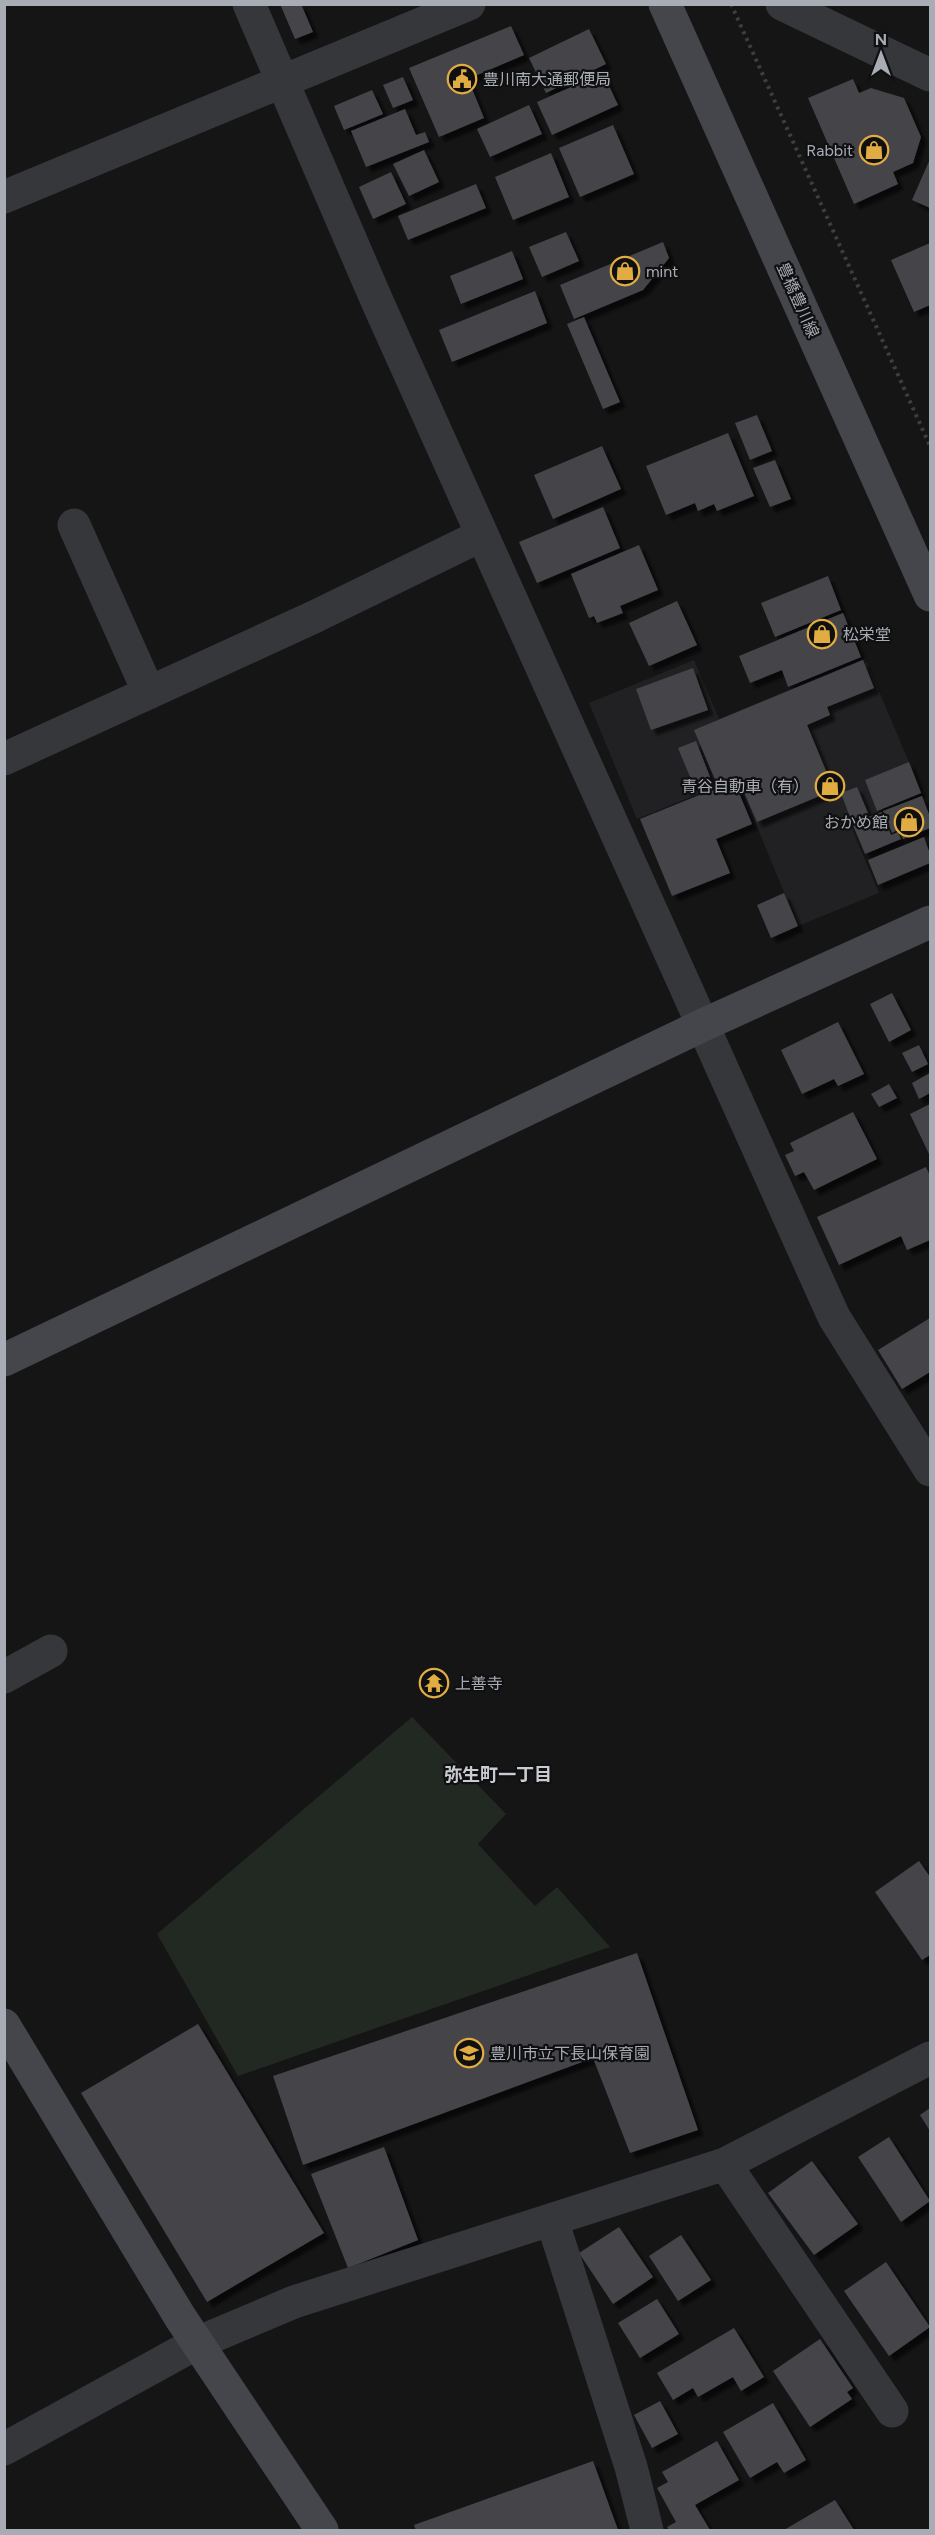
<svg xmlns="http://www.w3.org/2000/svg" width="935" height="2535" viewBox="0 0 935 2535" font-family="Figtree,'Noto Sans JP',sans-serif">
<defs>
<filter id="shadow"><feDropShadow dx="5.5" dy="5.5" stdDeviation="1.5" flood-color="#0009"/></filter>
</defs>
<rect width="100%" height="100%" fill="#151516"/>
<path fill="#212123" d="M865,658L922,793L850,824L879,893L798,926L737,778L637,819L589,703L694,660L719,719Z"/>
<path fill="#212922" d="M412,1717L506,1814L478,1844L535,1906L557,1887L610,1947L238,2076L157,1934Z"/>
<path fill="#444549" filter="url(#shadow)" d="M280,4H301L313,32L295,39Z
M511,26L524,55L468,79L484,118L439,137L409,68Z
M589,29L606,64L546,93L529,58Z
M603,73L618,105L552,135L537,102Z
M403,77L413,100L393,108L383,85Z
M853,79L859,93L871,88L904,98L921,137L913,163L893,172L898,184L854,204L808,98Z
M372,90L383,114L344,130L334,106Z
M529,105L542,134L490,157L477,129Z
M405,109L416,135L425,132L429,142L366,167L351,131Z
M613,125L634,174L580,197L559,148Z
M424,150L439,182L409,196L393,164Z
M551,153L569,197L513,220L495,177Z
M930,159V208L912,200Z
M391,172L406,204L373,219L359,187Z
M476,184L486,208L408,240L398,216Z
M566,232L579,261L542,277L529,247Z
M663,242L669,258L643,290L574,319L560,285Z
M930,243V305L914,312L891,260Z
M512,251L523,279L461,304L450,276Z
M535,291L547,323L452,362L439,330Z
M584,317L620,402L603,409L567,324Z
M757,415L772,451L750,460L735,423Z
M728,433L754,496L717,511L714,504L698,511L695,503L666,515L646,466Z
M602,446L621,489L553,519L534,475Z
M775,460L791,499L770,507L753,468Z
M603,507L620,548L537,583L519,542Z
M639,545L658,590L620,606L623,613L597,623L594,616L589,618L571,574Z
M828,576L841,610L775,637L761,603Z
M677,601L697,645L649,666L629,623Z
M843,613L861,657L788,687L782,670L750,683L739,656Z
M863,660L874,688L827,707L830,715L807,725L834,790L757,822L737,776L717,784L694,730Z
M693,668L708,710L651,730L636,689Z
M696,741L710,777L693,784L678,748Z
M909,762L921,793L877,811L865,780Z
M734,781L752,824L716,839L730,873L672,896L640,819Z
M857,787L868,813L851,820L841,793Z
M922,796L930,817V828L903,839L899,829L892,833L883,811Z
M882,812L891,835L898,832L901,839L865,854L852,823Z
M924,837L930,854V863L878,885L868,860Z
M784,893L798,926L771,938L757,905Z
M892,993L911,1030L889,1042L870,1004Z
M838,1022L864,1074L838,1086L834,1079L802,1094L781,1050Z
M919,1045L928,1064L912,1072L902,1053Z
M930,1073V1093L919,1099L912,1083Z
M889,1084L897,1098L879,1107L871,1094Z
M930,1104V1156L910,1114Z
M853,1112L877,1159L814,1190L804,1172L795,1176L785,1155L794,1151L790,1143Z
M926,1167L930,1176V1240L907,1250L901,1236L839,1265L817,1217Z
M930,1318V1372L902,1389L878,1350Z
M919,1861L930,1877V1955L922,1960L875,1892Z
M637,1953L698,2130L630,2153L593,2058L303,2165L273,2076Z
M198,2024L324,2233L207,2302L81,2093Z
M930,2108V2131L920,2115Z
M889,2137L930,2201L901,2222L858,2157Z
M384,2147L418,2240L348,2268L311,2174Z
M812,2161L858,2224L814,2255L768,2193Z
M619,2227L653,2277L613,2304L579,2253Z
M681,2235L711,2280L678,2301L649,2256Z
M886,2262L930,2327L889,2356L844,2291Z
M657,2299L679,2334L640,2358L618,2323Z
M734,2328L764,2377L741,2391L733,2377L698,2397L693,2388L673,2400L657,2373Z
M820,2339L853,2388L847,2392L852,2399L810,2427L773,2371Z
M660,2401L678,2434L652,2448L634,2415Z
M773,2403L806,2460L784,2473L777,2462L750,2478L723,2432Z
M717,2441L739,2480L695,2505L710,2530H669L667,2527L676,2522L657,2488L668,2482L662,2472Z
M593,2461L618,2530H416L414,2525Z
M835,2500L854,2530H784Z"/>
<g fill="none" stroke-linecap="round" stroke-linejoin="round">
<path stroke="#3c3e42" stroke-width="4" stroke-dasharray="3 4.5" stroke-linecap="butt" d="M731,4L930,446"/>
<path stroke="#36373b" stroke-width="33" d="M249,4L377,301L834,1317L930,1470
M782,4L930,75
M4,197L469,4
M74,525L149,693
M4,759L314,617L482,535
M4,1677L51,1651
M725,2164L892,2411
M552,2220L631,2467L647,2530
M4,2449L197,2343L294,2302L725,2164L930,2058"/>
<path stroke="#44464b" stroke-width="33" d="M665,4L930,595
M4,1360L703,1025L930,922
M4,2025L180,2317L322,2530"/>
</g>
<defs>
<g id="civic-ring" transform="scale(1.5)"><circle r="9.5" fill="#101011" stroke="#e1ad42" stroke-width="1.5"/><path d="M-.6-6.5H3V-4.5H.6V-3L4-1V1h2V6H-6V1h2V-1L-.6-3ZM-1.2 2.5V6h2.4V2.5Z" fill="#e1ad42"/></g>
<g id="shop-ring" transform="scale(1.5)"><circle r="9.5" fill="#101011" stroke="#e1ad42" stroke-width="1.5"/><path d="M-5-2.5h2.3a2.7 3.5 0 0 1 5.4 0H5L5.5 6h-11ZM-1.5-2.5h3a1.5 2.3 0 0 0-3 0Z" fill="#e1ad42"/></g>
<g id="temple-ring" transform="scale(1.5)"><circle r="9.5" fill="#101011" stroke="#e1ad42" stroke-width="1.5"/><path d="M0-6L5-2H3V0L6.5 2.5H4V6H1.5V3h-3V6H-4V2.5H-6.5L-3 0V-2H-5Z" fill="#e1ad42"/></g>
<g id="school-ring" transform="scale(1.5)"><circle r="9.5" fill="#101011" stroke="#e1ad42" stroke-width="1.5"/><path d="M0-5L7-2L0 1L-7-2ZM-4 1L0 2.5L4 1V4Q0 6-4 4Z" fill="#e1ad42"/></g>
</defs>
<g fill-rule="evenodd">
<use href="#civic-ring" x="462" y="79"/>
<use href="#shop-ring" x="874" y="150"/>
<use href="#shop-ring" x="625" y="271"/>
<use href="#shop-ring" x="822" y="634"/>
<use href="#shop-ring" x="830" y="786"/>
<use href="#shop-ring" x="909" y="822"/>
<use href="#temple-ring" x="434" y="1683"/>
<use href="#school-ring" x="469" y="2053"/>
</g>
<g text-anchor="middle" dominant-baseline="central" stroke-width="4.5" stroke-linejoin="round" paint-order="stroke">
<g font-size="16" fill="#a8acb5" stroke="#101011" text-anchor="start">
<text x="483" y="79">豊川南大通郵便局</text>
<text x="853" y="150" text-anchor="end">Rabbit</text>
<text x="646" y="271">mint</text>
<text x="843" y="634">松栄堂</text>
<text x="809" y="786" text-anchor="end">青谷自動車（有）</text>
<text x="888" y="822" text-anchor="end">おかめ館</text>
<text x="455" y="1683">上善寺</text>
<text x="490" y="2053">豊川市立下長山保育園</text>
</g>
<g font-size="16" fill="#a8acb5" stroke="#101011">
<text transform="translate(798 300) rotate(66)">豊橋豊川線</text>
</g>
<g font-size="18" font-weight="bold" fill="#c8cbd2" stroke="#101011">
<text x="498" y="1775">弥生町一丁目</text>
</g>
</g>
<rect width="935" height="2535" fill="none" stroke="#a8acb5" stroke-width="12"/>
<g transform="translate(881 54)" stroke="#101011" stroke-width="4.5" paint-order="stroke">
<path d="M0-4.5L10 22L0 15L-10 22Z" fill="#a8acb5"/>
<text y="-9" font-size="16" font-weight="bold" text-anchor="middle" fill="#a8acb5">N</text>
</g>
</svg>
